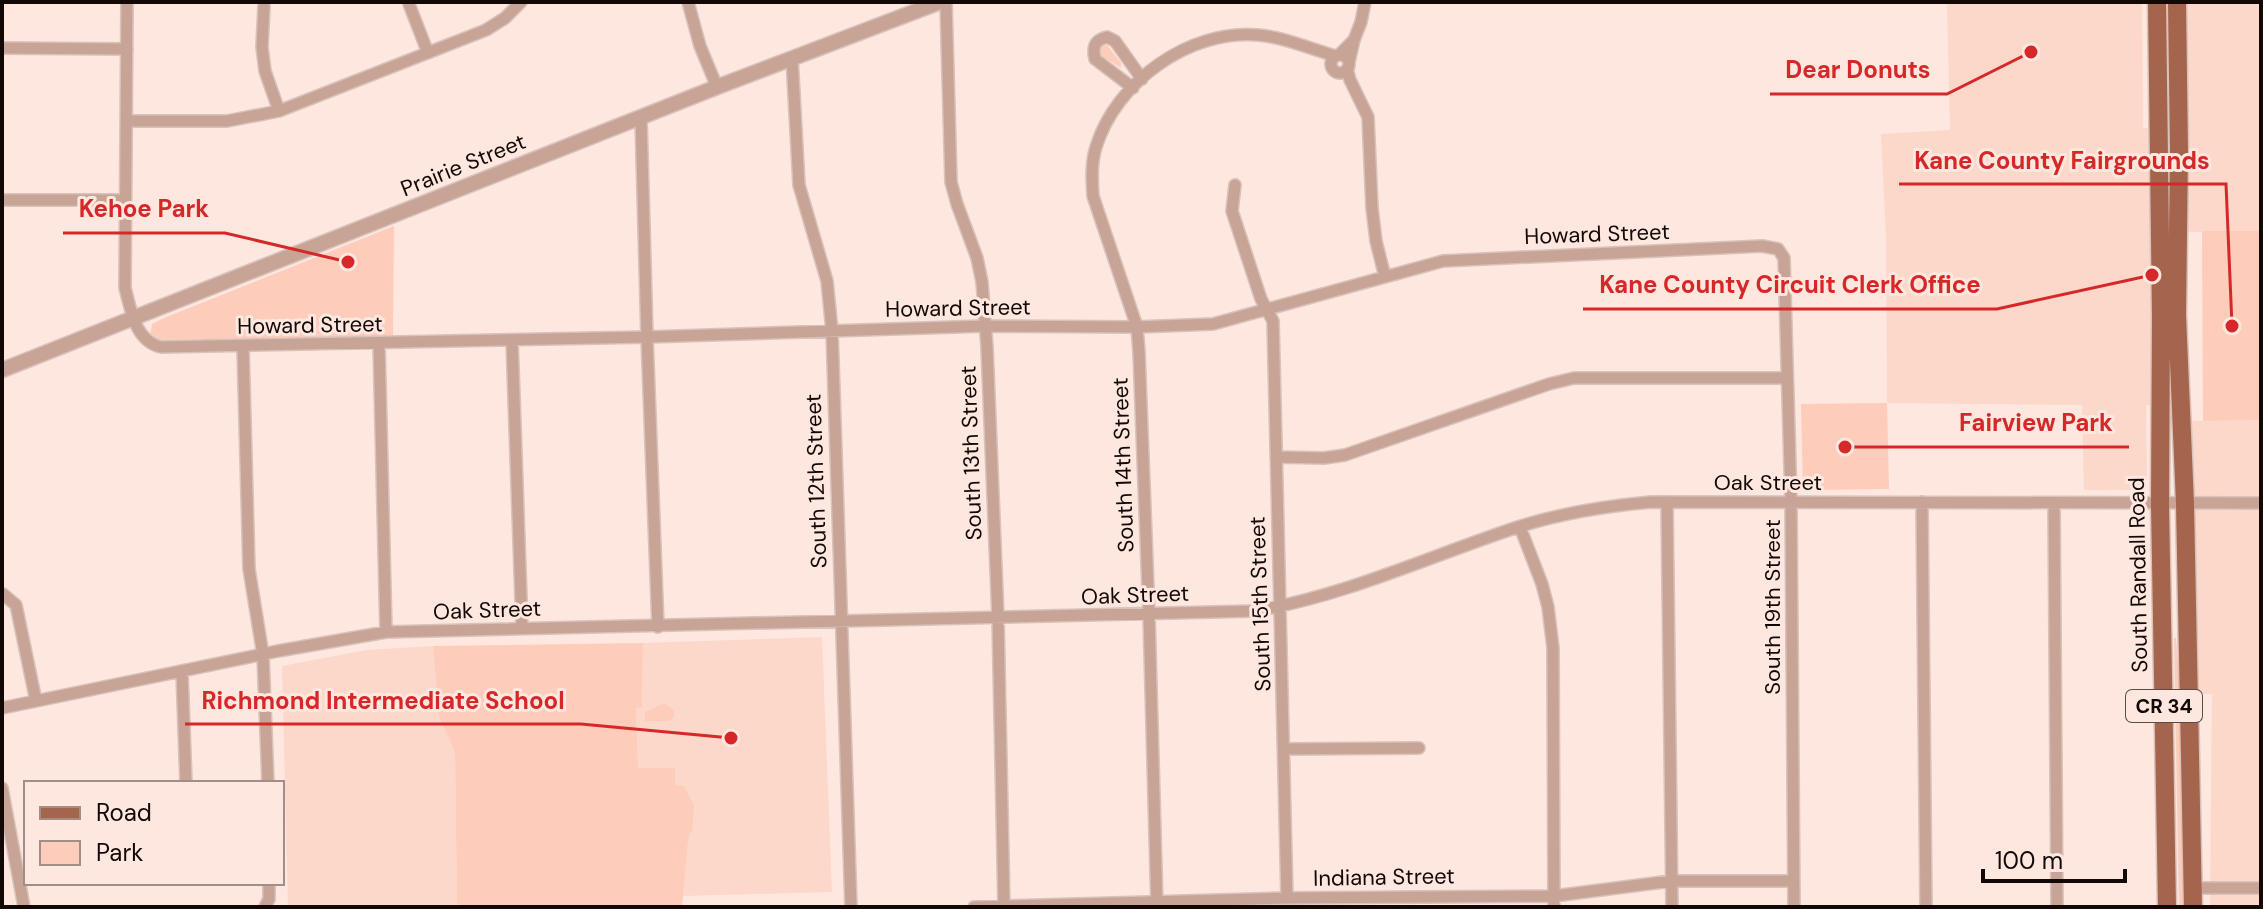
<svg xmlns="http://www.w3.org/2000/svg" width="2263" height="909" viewBox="0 0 2263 909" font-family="'DM Sans',sans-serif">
<rect width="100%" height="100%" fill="#fee7de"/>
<path fill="#fbd8ca" d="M1947,2H2142L2143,128H2153L2155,406L2146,405L2147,477L2136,490H2084L2082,405L1887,403L1886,237L1881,134L1950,130Z
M2180,2H2261V231L2181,232Z
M2261,420V500L2190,501L2187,421Z
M2261,508V907H2210L2212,694H2195L2191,510Z
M822,637L832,892L683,896L688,842L694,805L675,785L638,768L636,707L642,706L643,643Z
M433,646L439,717L455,752L457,902L460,907H288L282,666L367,650Z"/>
<path fill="#fdccba" d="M1107,45L1121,63V68L1099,54L1098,48L1100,46Z
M394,226L393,336L155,340L150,336L152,324L164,318Z
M2202,231H2261V420L2203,421Z
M1887,403L1889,489L1803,490L1801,404Z
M2174,638H2176L2181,705L2185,907H2179Z
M643,643L642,707L636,708L638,768H675V785L684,786L694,805L692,832L690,833L688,842L682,907H460L457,902L455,752L439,717L433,646Z
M664,703L674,710V717L669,721H645V712Z"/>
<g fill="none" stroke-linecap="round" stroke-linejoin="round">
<g stroke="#d8c3bc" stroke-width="14">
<path id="minor" d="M127,2L125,288C131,310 135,341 161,347L647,337L985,326L1137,327L1213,324L1443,261L1762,246L1778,249L1784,258L1791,502L1794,907
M688,2L700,46L717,87
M946,2L951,182L957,204L977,258L982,282L987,347L998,618L1004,907
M409,4L428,53
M264,6L262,47L265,71L279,111
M1354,40L1361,22L1365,2
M2,48L127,49
M1339,55L1354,40L1349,62
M1331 64a9 9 0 1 1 18 0a9 9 0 1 1-18 0Z
M792,58L799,185L827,281L832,331L851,907
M1347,69L1350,80L1368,117L1372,208L1376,241L1385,277
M1133,88L1095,59C1092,46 1095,40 1107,37L1115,41L1142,79
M641,118L647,337L658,627
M126,121H227L279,111L486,30L505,18L521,2
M1235,185L1232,211L1261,299L1273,321L1287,898
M2,200H125
M512,340L522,628
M379,343L386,632
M243,347L249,569L263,655L268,783
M1276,457L1324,458L1345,455L1549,384L1574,378H1787
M1667,502L1672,907
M1922,502L1926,907
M2054,503L2057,907
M1520,527L1542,584L1548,607L1553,648L1554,907
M3,594L16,605L36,701
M182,672L186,783
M2,708L278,651L386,632L1254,611C1345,596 1430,556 1518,527C1561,513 1606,506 1651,502L2261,503
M1284,749L1419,748
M2,788L24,907
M2193,888H2261
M265,907L269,899V883
M974,907L1287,898L1554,896L1671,881H1793
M1157,907L1149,615L1139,352L1137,327L1093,196C1092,179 1091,163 1096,147C1116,82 1189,29 1258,35C1284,37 1310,49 1336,56"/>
</g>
<g stroke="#d8c3bc" stroke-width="17">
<path id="tertiary" d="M2,370L717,87L940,2"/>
</g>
<g stroke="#d8c3bc" stroke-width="21">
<path id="primary" d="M2157,2L2161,317L2160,504L2167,907
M2177,2L2179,152L2177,315L2185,504L2193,907"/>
</g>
<use href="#minor" stroke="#c8a496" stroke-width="11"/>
<use href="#tertiary" stroke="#c8a496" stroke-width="14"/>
<use href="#primary" stroke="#a5654d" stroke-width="18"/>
</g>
<g text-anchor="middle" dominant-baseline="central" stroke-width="6" stroke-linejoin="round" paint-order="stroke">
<rect fill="#fee7de" stroke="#594c48" stroke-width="2" x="2126" y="690" width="76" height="32" rx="6"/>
<g font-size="20" font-weight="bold" fill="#120907">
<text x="2164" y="706">CR 34</text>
</g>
<g font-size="22" fill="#120907" stroke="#fee7de">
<text transform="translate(463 165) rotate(-22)">Prairie Street</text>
<text transform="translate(1597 234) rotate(-2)">Howard Street</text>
<text transform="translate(958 308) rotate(-1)">Howard Street</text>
<text transform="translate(310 325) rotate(-1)">Howard Street</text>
<text transform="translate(971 453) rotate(-92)">South 13th Street</text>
<text transform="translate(1123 465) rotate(-92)">South 14th Street</text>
<text transform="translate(816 481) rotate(-92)">South 12th Street</text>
<text x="1768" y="482">Oak Street</text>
<text transform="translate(2138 575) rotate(-91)">South Randall Road</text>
<text transform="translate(1135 595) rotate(-2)">Oak Street</text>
<text transform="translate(1260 604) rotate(-92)">South 15th Street</text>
<text transform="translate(1772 607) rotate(-90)">South 19th Street</text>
<text transform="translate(487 610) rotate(-2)">Oak Street</text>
<text transform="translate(1384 877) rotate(-1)">Indiana Street</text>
</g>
</g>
<path fill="none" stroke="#d62828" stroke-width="3" d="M2031 52L1947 94H1770M2232 326L2226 184H1899M348 262L225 233H63M2152 275L1997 309H1583M1845 447L1943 447H2129M731 738L581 724H185"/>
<g fill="#d62828" stroke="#fee7de" stroke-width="3">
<circle cx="2031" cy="52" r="8"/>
<circle cx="2232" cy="326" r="8"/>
<circle cx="348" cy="262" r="8"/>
<circle cx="2152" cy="275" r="8"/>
<circle cx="1845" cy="447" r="8"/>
<circle cx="731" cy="738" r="8"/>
</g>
<g font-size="24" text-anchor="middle" font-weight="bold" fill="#d62828" stroke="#fee7de" stroke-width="6" stroke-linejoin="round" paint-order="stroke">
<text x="1858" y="78">Dear Donuts</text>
<text x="2062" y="169">Kane County Fairgrounds</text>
<text x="144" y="217">Kehoe Park</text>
<text x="1790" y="293">Kane County Circuit Clerk Office</text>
<text x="2036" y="431">Fairview Park</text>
<text x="383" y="709">Richmond Intermediate School</text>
</g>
<rect width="2263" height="909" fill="none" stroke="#120907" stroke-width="8"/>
<rect x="24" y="781" width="260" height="104" fill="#fee7de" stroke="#a08e88" stroke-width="2"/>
<rect x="40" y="807" width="40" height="12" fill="#a5654d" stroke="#a08e88" stroke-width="2"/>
<text x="96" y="821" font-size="24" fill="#120907">Road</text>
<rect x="40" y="841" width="40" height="24" fill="#fdccba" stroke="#a08e88" stroke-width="2"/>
<text x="96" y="861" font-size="24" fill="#120907">Park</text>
<path d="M1983 869v12h142v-12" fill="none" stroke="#120907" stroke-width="4"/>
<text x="1995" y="869" font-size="24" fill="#120907" stroke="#fee7de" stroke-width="6" paint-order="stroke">100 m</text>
</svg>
